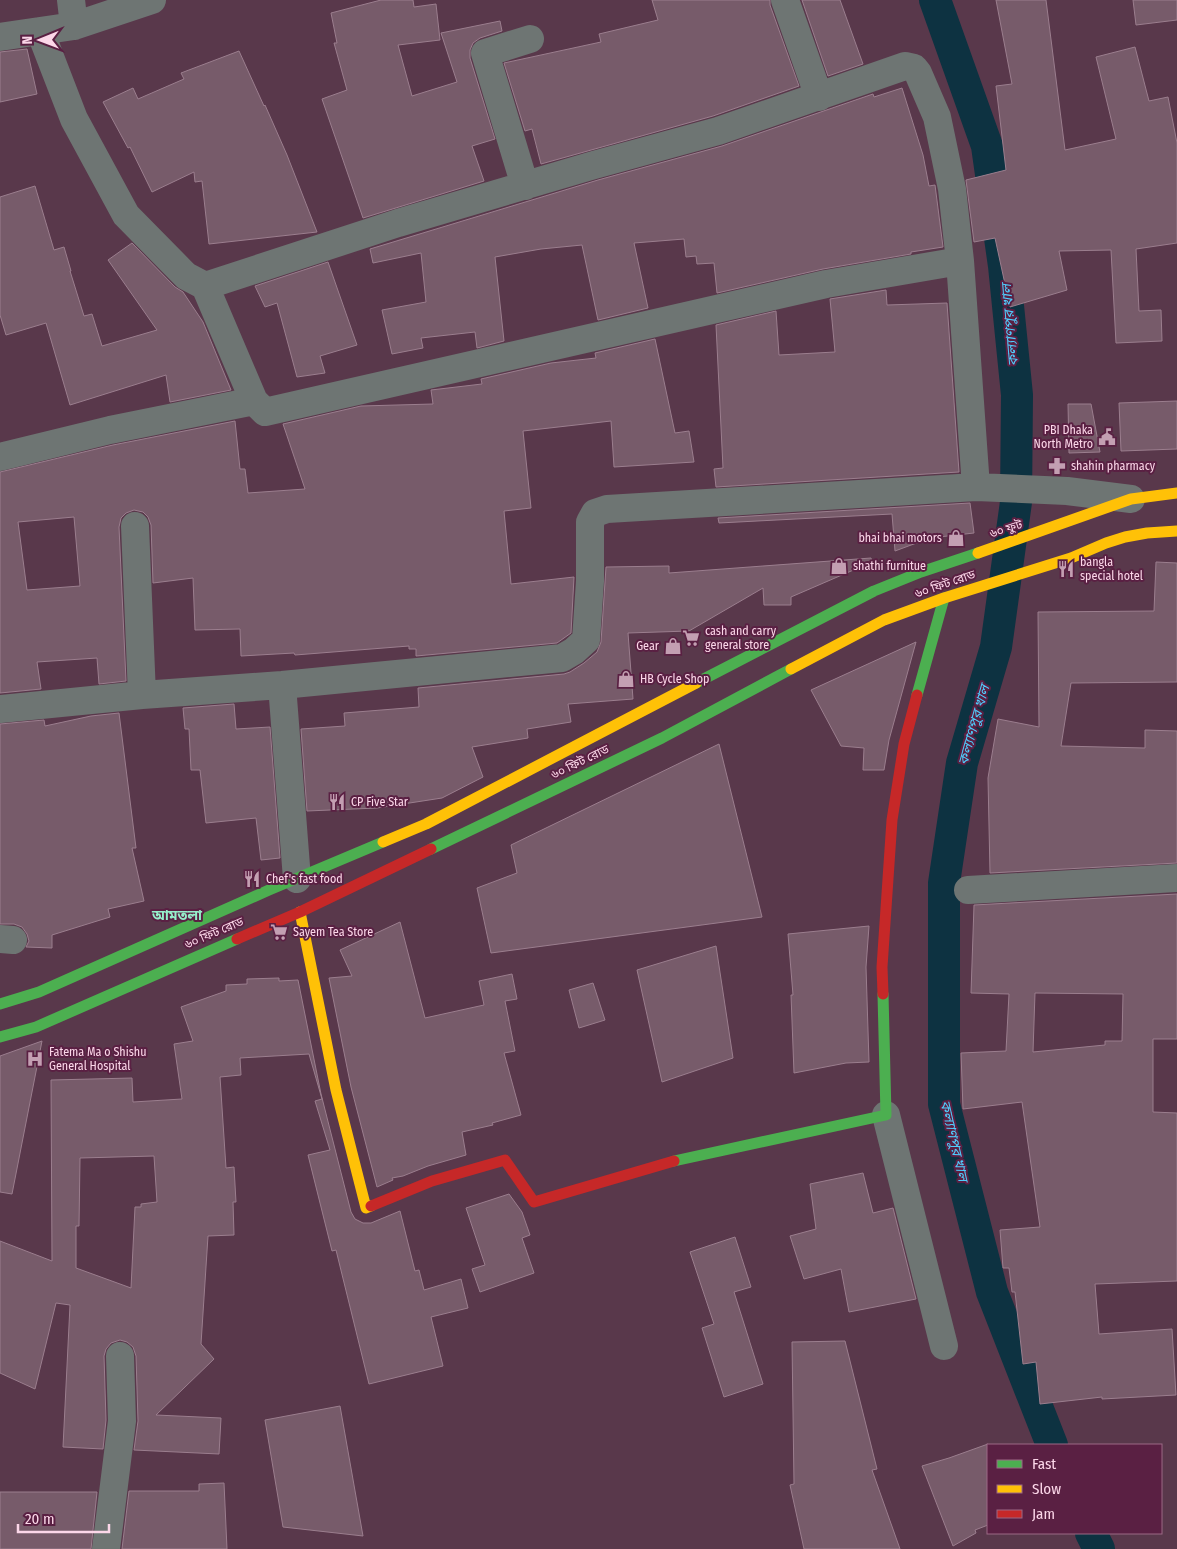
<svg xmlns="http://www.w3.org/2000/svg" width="1177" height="1549" viewBox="0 0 1177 1549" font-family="'Fira Sans Condensed','Noto Sans Bengali',sans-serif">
<rect width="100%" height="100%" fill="#59384b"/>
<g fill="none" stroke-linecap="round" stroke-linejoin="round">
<path stroke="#0d3241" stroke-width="32" d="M935,0L987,146L1004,266L1017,395L1016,502L996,647L962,763L944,883V1104L992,1292L1052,1445
M1091,1533L1099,1549"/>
</g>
<path fill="#775b6a" stroke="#9b7e8e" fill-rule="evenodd" d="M381,0H413L414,7L436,4L440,40L398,45L412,96L457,82L441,33L500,21L502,31L480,38L473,43L470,50V58L495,139L472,146L484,181L363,218L322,99L347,90L334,43H337L331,13Z
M652,0H770V5L799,86L713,116L541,164L532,129L525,131L504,63L601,42L599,34L658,20Z
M802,0H840L863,64L828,76Z
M996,0H1046L1065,150L1116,139L1096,57L1135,47L1149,101L1168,97L1177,143V243L1136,249L1139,311L1161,310L1162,341L1116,343L1111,250L1059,251L1067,290L1010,307L995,238L974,242L966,180L1006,170L996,86L1012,84Z
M1133,0H1177V20L1136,25Z
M27,49L37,94L0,102V52Z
M239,51L264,106L265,105L287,155L317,232L209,244L202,181L195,182L194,172L152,192L130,147L128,148L103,102L133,88L138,99L184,79L181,73Z
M902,88L923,155L929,186L935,185L943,247L911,252V254L823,269L717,293L714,263L697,264L696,256L686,257L684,239L634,243L648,308L598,320L582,245L541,249L495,257L504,341L477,348L475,332L421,338L423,348L392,354L382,310L426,302L421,253L373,263L370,249L598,180L722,146L873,94L874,97Z
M35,186L54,250L64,247L71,271H70L84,316L92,314L102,346L157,330L108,260L132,243L175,287L183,292L203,322L231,390L170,402L166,375L70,405L46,323L6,335L0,315V197Z
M328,262L357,345L320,356L325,373L297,377L277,303L265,307L255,286Z
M886,290L887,305L947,303L959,472L716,487L714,469L723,468L716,325L776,311L779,355L835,352L830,299Z
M655,339L675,433L689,431L694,462L614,467L611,421L523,431L531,508L504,511L511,584L574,577L571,633L557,643L416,656V649H409V646L295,655L294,653L241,656L240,629L195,630L193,578L153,583L151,525L148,517L143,512L134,510L126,513L121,518L119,527L126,681L99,684L97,658L37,662L41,689L0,693V472L113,445L235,421L240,469H245L248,493L305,489L283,424L361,406L433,404L431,390L482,384L481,379L551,363L596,358L595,353ZM74,517L80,586L27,590L18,522Z
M1177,401V449L1121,451L1119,403Z
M1068,404H1091L1100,452L1069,453Z
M970,503L974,533L930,538L895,551L892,514L719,523L718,518Z
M871,558L872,562L791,597V605H764L763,588L689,631L628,633L633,699L568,704L571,722L527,729L528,738L472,747L483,777L442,798L377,808L307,811L301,729L345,726L344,713L419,707L418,688L564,674L570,672L584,663L597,652L601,642L606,567L669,566V573Z
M1156,562L1177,563V682L1071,683L1061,746L1145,748V730L1177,731V863L990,873L988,778L998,719L1039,727L1038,612L1154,611Z
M916,642L889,740L884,770H863L864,748L841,746L811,690Z
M234,704L236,729L270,727L280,858L261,860L256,818L206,823L200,770H191L189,729H185L183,708Z
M119,713L136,848H132L144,901L108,909L110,917L52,935V948L26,947L29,941L27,934L22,927L14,924H0V724L44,720L45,726L91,716Z
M719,744L762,917L491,953L477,888L517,873L511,845Z
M1177,894V1039H1153V1112L1177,1113V1281L1095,1284L1099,1334L1172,1329L1176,1395L1102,1399V1397L1040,1404L1036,1362L1023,1364L1015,1292H1012L1009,1268H1003L1000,1230L1040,1227L1022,1102L963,1109L961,1053L1006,1051L1009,994L971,993L974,905ZM1035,993L1123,994L1122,1041H1105V1045L1033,1052Z
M400,922L425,1018L484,1005L479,981L512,974L517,999L505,1001L515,1051L504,1053L521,1115L492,1123L493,1125L462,1132L466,1155L428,1166L403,1176L392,1178L393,1180L377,1187L351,1087L329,978L352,976L340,950Z
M869,926L866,967L869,1062L846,1063L794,1073L791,995H793L788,934Z
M716,946L733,1058L662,1082L637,970Z
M279,978V981L298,980L321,1094L351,1212L355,1219L363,1223H371L400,1211L415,1271L419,1270L424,1290L461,1279L468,1308L431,1317L443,1366L369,1384L336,1250L332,1251L308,1155L330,1150L315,1101L322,1099L309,1054L240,1058L241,1075L220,1077L226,1168L234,1167L236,1202H233L234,1235L208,1236L201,1344L214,1359L156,1415L221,1418L219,1454L134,1450L138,1421L136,1356L133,1347L127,1342L120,1340L111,1343L106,1349L104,1356L106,1420L103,1449L63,1447L70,1305L56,1303L35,1389L0,1373V1241L52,1261L51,1080L132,1078L133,1102L182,1099L174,1044L193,1041L181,1007L226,991V985L247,984V979ZM154,1156L157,1202L141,1204V1207H135L131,1288L76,1268V1226H79L80,1158Z
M593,983L605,1020L579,1028L569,990Z
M42,1041L12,1194L0,1192V1056Z
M863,1173L873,1213L893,1208L916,1299L849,1312L841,1269L804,1279L790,1236L816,1229L810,1184Z
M509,1194L522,1212L530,1235L522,1238L534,1273L480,1292L472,1269L485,1265L466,1208Z
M735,1237L751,1287L734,1292L763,1384L724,1397L702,1328L714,1324L690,1252Z
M845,1341L877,1469L872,1470L900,1549H804L790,1485L794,1484L792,1342Z
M340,1406L363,1536L283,1527L265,1420Z
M988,1444V1525L975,1530L976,1533L953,1546L922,1466L949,1458Z
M224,1483L227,1549H122L129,1491H199V1484Z
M0,1492H97L91,1549H0Z"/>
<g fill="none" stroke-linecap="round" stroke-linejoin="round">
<path stroke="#6e7573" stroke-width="28" d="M71,0L74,26
M785,0L819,97
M40,31L74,119L126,215L186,276L205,286
M0,37L74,26L152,0
M525,186L485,53L530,39
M254,401L205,286L398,223L594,165L718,131L905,66L914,68L918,73L937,117L952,189L960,261L976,487
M0,457L110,430L254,401L265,412L826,284L960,261
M135,526L142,695
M282,685L297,879
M0,709L142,695L282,685L562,658L574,651L586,640L590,581V522L595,513L607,509L976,487L1067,491L1131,499
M968,890L1177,878
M0,939L13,940
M886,1115L944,1346
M106,1549L122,1421L120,1356"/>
<path stroke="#4caf50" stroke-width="11" d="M696,683L874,591L921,572L978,553
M917,695L944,598
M431,849L662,738L791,669
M0,1004L39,992L269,890L383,842
M0,1037L36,1027L237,939
M674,1161L886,1115L883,994"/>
<path stroke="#ffc107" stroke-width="11" d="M978,553L1131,499L1177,493
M791,669L884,620L944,598L1071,558L1106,543L1125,537L1147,533L1177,531
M383,842L426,824L696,683
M300,912L336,1090L366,1208L371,1206"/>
<path stroke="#c62828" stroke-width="11" d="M237,939L300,912L431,849
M883,994L882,967L892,820L904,744L917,695
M371,1206L432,1181L505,1160L534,1202L674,1161"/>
</g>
<defs>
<g id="civic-bare" transform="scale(1.35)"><path d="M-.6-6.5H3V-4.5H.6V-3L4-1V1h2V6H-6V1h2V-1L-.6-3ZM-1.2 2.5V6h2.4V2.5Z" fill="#c39fb2" stroke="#5a2043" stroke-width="2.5" paint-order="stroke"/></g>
<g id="pharmacy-bare" transform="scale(1.35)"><path d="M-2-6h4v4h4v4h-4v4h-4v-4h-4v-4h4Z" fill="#c39fb2" stroke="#5a2043" stroke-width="2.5" paint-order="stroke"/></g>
<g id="shop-bare" transform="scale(1.35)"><path d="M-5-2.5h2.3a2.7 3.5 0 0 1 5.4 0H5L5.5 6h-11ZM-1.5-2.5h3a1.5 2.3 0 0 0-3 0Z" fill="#c39fb2" stroke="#5a2043" stroke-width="2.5" paint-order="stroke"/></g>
<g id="restaurant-bare" transform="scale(1.35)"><path d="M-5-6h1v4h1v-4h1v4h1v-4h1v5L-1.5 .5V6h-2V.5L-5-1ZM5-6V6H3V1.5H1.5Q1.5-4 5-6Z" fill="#c39fb2" stroke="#5a2043" stroke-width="2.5" paint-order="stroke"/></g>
<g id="supermarket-bare" transform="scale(1.35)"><path d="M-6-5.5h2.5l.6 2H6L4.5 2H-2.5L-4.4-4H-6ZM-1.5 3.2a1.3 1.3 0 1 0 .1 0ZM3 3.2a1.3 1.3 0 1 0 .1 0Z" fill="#c39fb2" stroke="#5a2043" stroke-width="2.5" paint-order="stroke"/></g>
<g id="hospital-bare" transform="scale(1.35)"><path d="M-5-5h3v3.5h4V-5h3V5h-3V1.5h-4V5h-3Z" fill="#c39fb2" stroke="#5a2043" stroke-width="2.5" paint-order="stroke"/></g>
</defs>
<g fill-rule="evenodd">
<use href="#civic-bare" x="1107" y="437"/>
<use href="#pharmacy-bare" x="1057" y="466"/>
<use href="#shop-bare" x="956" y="538"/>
<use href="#shop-bare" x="839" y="566"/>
<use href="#restaurant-bare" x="1066" y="569"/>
<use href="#supermarket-bare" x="691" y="638"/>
<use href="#shop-bare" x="673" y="646"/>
<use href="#shop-bare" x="626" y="679"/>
<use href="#restaurant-bare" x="337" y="802"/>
<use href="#restaurant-bare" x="252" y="879"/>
<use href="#supermarket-bare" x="279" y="932"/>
<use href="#hospital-bare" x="35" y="1059"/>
</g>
<g text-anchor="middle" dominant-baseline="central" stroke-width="4" stroke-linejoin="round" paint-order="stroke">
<g font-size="12" fill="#fcd7e9" stroke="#5a2043" text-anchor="start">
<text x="1093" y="430" text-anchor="end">PBI Dhaka<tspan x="1093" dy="14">North Metro</tspan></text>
<text x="1071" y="466">shahin pharmacy</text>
<text x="942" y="538" text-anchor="end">bhai bhai motors</text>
<text x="1080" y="562">bangla<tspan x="1080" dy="14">special hotel</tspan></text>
<text x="853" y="566">shathi furnitue</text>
<text x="705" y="631">cash and carry<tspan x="705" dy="14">general store</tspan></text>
<text x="659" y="646" text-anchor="end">Gear</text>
<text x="640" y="679">HB Cycle Shop</text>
<text x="351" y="802">CP Five Star</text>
<text x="266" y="879">Chef's fast food</text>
<text x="293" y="932">Sayem Tea Store</text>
<text x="49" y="1052">Fatema Ma o Shishu<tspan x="49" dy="14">General Hospital</tspan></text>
</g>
<g font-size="12" fill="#fcd7e9" stroke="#5a2043">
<text transform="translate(1006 529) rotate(-18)">৬০ ফুট</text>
<text transform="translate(945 584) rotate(-19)">৬০ ফিট রোড</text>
<text transform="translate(580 762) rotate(-26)">৬০ ফিট রোড</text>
<text transform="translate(214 933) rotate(-23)">৬০ ফিট রোড</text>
</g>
<g font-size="14" font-style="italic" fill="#50cefd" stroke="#5a2043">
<text transform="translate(1010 325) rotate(-95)">কল্যাণপুর খাল</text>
<text transform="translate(974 725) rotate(-74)">কল্যাণপুর খাল</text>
<text transform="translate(954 1141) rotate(77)">কল্যাণপুর খাল</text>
</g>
<g font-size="14" font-weight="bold" fill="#96efcb" stroke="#5a2043">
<text x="177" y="915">আমতলা</text>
</g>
</g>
<rect x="987" y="1444" width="175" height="90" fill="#5a2043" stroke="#9b6985"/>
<rect x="997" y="1460" width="25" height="8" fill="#4caf50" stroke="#9b6985"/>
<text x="1032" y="1469" font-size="15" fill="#fcd7e9">Fast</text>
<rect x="997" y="1485" width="25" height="8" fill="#ffc107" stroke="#9b6985"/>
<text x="1032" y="1494" font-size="15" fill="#fcd7e9">Slow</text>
<rect x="997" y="1510" width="25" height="8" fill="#c62828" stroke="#9b6985"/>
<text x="1032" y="1519" font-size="15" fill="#fcd7e9">Jam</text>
<g transform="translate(40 40) rotate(269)" stroke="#5a2043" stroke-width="4" paint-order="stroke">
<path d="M0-4L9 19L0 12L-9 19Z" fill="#fcd7e9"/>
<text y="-8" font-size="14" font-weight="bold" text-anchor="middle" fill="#fcd7e9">N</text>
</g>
<path d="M18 1524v8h91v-8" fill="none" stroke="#fcd7e9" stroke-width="2.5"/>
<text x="25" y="1524" font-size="15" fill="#fcd7e9" stroke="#5a2043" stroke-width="4" paint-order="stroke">20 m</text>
</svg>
